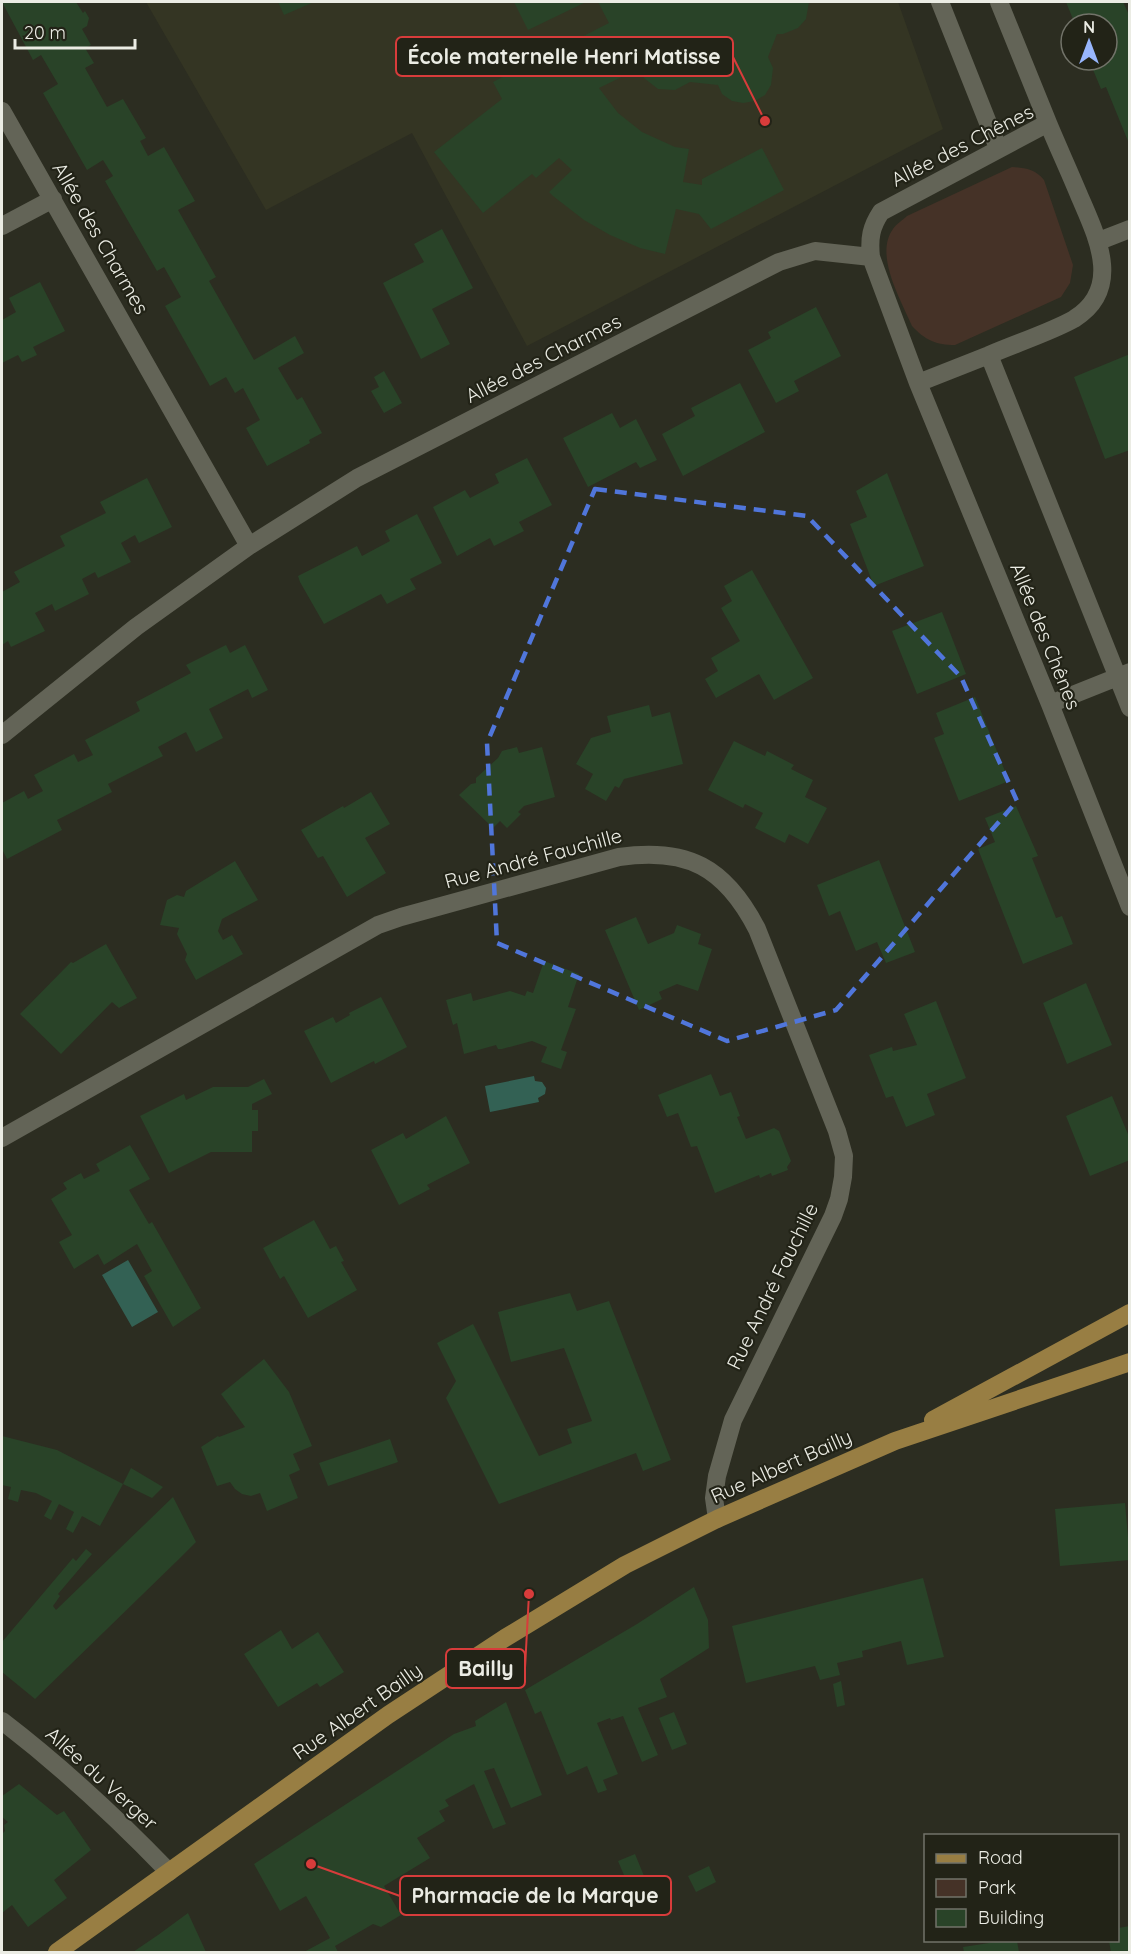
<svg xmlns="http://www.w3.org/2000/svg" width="1131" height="1954" viewBox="0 0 1131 1954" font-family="Quicksand,sans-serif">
<rect width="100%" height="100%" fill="#2c2d21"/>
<path fill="#343523" d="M146,2H898L943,129L527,346L412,133L266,210Z"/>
<path fill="#453227" d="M1012,167C1025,168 1035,169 1044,180L1073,265L1070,283L1061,297L955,345C936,345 925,340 912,326C901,300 874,255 893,229C896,224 903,220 907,216Z"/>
<path fill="#336154" d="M534,1076L535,1081L542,1082L546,1088L545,1094L538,1098L539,1102L490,1112L485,1086Z
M128,1260L158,1312L132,1327L102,1275Z"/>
<path fill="#294328" d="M2,2H76L83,13L85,11L89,18L87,26L82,29L91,45L85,48L94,63L85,68L107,107L123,99L146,138L140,141L148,156L164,147L195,201L178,210L216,277L209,281L254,360L295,336L304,353L278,368L297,400L302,397L322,433L309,440L310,443L267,466L246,428L260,420L243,388L235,393L226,377L210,386L165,306L181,297L164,267L157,271L105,181L113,176L103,160L87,170L43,93L58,84L41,55L33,60Z
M278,2H314L284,15Z
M514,2H586L528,30Z
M598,2H809L806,19L798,28L783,34H777L768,57L773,68L771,85L765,95L755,101L743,103L732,101L722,94L718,85L690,82L675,90L658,89L644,78L640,68L599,88L618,113L642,132L675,147L689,149L683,182L702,185V179L762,148L784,190L711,229L699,214L676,209L665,254L640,248L610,235L584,220L553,196L549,192L572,170L559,158L536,178L532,174L483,213L434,152L502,99L493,82L609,23Z
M1066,2H1123L1130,17V146L1106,87L1101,89L1089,60H1107V24H1075Z
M442,229L473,288L432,309L450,344L421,359L383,283L424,262L414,244Z
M40,282L65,331L33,347L37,355L22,362L18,355L2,363V320L16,312L9,298Z
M816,307L841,356L794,381L799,391L776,403L748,350L771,338L768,332Z
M1130,354V450L1105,459L1074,377Z
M384,371L402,403L384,413L371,391L379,387L374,377Z
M740,383L765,432L683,476L662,434L695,416L691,408Z
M612,413L620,428L636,419L657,460L640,468L636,462L588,487L563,438Z
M527,458L552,505L519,522L524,531L494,546L490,538L457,556L433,507L465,490L470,498L499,483L495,474Z
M887,473L924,566L874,586L850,524L867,517L856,491Z
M147,478L172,527L139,543L135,535L121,543L131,562L98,578L95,572L82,579L89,594L55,611L52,604L35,613L45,631L11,647L8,641L2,645V592L20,582L14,572L65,546L60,536L106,513L100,502Z
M417,514L442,563L410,579L416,589L387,604L381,594L324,624L300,582L298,576L357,546L362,556L390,541L385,531Z
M752,570L813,678L774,700L759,674L716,698L705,679L718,671L711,658L740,641L721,608L732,601L724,586Z
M942,612L966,674L917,694L892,631Z
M226,645L230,653L245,645L268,690L252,698L248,689L209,709L223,738L196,752L186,732L158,747L163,756L108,784L112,792L57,820L62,830L7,859L2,849V803L24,791L28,799L43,791L34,775L74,754L78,762L93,755L85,740L140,711L136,702L191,673L186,665Z
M975,697L1009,781L959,801L934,738L944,734L936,713Z
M649,705L652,717L670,712L683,764L624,779L619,788L615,786L606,801L585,789L593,774L576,764L591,738L611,732L607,716Z
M734,741L765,756L767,751L794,765L791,769L813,780L805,797L827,808L808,844L789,834L785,843L755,828L763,813L745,804L743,808L708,790Z
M517,747L519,753L542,747L555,797L524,806L518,812L521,814L507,828L500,821L493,828L459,795L471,784L476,783V778L498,758L502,751Z
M371,792L390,824L365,838L386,873L347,897L323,856L318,858L301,830L343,806L344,808Z
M1016,806L1038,856L1032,858L1056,918L1062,916L1073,944L1023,964L978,849L995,842L985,818Z
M879,860L915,952L886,963L877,942L856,951L840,911L829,916L817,885Z
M235,861L258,900L222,919L218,931L223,940L232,935L243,954L196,980L185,960L187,954L177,934L179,928L160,925L167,900L177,895L184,897L186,891Z
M636,917L648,944L674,933L677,925L701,934L698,944L712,949L698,991L677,984L659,992L662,999L639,1010L605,930Z
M106,944L137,998L119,1008L112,1002L61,1054L20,1014L71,962L73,963Z
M544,961L579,974L568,1007L576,1009L561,1050L567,1052L561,1069L541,1062L547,1047L532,1041L502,1049H498L496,1045L464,1054L457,1023L453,1025L446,1000L471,993L473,1001L510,991L525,996L527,991L533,993Z
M1086,983L1112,1045L1067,1064L1043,1003Z
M381,997L407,1047L375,1064L374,1061L331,1083L304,1031L333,1017L336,1023L350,1015L349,1013Z
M936,1001L966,1078L927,1094L935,1115L906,1127L893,1096L886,1098L869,1055L892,1047L893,1051L917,1045L904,1014Z
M711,1074L720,1096L731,1092L740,1116L737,1117L746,1139L774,1128L779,1131L791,1161L787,1167L788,1170L772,1176L771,1173L760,1178L759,1175L715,1193L697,1146L691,1147L678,1113L667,1117L658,1095Z
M264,1079L272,1094L252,1104V1110H258V1131H252V1152H211L169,1173L140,1116L184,1094L186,1100L213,1087H248Z
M1112,1096L1130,1139V1160L1090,1176L1066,1116Z
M446,1116L470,1163L427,1185L430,1189L399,1205L371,1150L403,1133L406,1139Z
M130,1145L150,1179L129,1190L149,1224L152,1222L201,1308L173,1327L144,1276L152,1271L137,1244L104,1265L98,1254L74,1269L59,1242L72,1235L51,1199L67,1189L63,1183L81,1173L84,1179L100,1171L96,1164Z
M314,1220L330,1249L336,1246L344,1261L341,1262L357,1290L308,1318L284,1276L280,1279L263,1248Z
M570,1293L577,1311L609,1301L671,1460L643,1471L636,1453L499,1504L446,1398L456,1381L437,1343L473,1324L539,1456L572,1443L567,1429L592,1421L564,1348L511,1362L498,1312Z
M264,1359L289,1392L312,1446L293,1454L300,1470L289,1475L298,1498L267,1511L260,1493L251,1496L242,1494L235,1489L230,1482L217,1486L201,1447L218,1436L219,1437L245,1427L221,1394Z
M2,1436L57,1450L123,1484L131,1468L163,1487L152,1498L123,1484L100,1526L82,1516L73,1533L66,1529L74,1512L59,1504L51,1520L44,1516L52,1501L36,1493L21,1490L18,1502L8,1499L11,1487L2,1485Z
M390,1439L398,1462L328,1486L319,1463Z
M173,1497L196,1542L179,1559L35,1699L2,1672V1642L73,1558L76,1561L86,1549L92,1554L58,1594L60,1596L53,1606L56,1610Z
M1125,1503L1130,1560L1060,1566L1055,1509Z
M923,1578L944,1657L907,1665L901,1641L862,1651L863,1657L837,1663L840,1675L820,1680L815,1666L746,1683L732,1626Z
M694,1587L708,1620L709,1648L660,1679L667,1697L638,1708L658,1755L642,1762L623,1716L611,1720L610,1718L597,1723L618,1774L603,1780L607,1790L598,1793L587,1766L567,1775L541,1711L535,1714L525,1690L637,1624Z
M281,1630L292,1649L318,1632L344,1672L320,1687L317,1683L278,1707L244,1654Z
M841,1681L845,1705L837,1707L833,1684Z
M506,1702L542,1795L511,1808L494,1768L484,1771L506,1824L493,1829L474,1784L445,1800L449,1806L439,1811L445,1821L417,1838L430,1858L384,1886L401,1915L381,1927L373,1924L335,1946L338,1952H304L330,1938L306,1896L280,1911L254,1864L454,1734L476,1726L475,1721Z
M674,1712L687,1744L672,1750L659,1718Z
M19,1784L57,1815L64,1811L91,1850L54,1880L67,1898L28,1927L12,1905L2,1913V1834L5,1831L4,1825L8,1822L2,1817V1796Z
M635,1854L649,1888L632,1894L618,1861Z
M709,1866L716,1882L696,1892L688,1876Z
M188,1913L206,1952H133L158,1935Z
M1130,1926V1952H1111L1109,1941H1118V1928Z
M1002,1941H1017L1019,1952H964L963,1947Z"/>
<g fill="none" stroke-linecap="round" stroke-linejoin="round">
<path stroke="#636457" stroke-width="18" d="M940,2L998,148
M999,2L1048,123
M2,111L249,546L136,627L2,735
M2,226L53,199
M1099,241L1130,229
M918,383L989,355
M249,546L357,478L779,262L815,251L871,257
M1050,704L1130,672
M1130,708L989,355C1014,344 1051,332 1074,319C1124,288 1096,235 1079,195C1069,171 1058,147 1048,123L881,212C871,227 869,238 871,257L918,383L1050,704L1130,907
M2,1138L378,925L401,917L619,857C687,847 725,867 757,929L837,1131L844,1156L843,1177L839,1199L833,1216L733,1420L717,1476L714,1498L717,1519
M2,1721C62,1767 117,1818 169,1872"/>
<path stroke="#987e43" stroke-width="18" d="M933,1420L1130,1313
M57,1952L388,1715L505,1638L625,1565L717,1519L895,1441L1130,1362"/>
</g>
<path fill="none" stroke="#5076db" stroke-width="4.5" stroke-dasharray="12 8" stroke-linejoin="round" d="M595,489L807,516L961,677L1017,801L836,1010L727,1041L497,943L487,743Z"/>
<g text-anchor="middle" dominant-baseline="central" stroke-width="4.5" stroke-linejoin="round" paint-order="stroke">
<g font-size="20" fill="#ebece4" stroke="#222317">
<text transform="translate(962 145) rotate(-27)">Allée des Chênes</text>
<text transform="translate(101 238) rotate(60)">Allée des Charmes</text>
<text transform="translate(543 358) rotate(-27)">Allée des Charmes</text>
<text transform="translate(1046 636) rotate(68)">Allée des Chênes</text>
<text transform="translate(533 858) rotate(-15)">Rue André Fauchille</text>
<text transform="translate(772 1286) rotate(-64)">Rue André Fauchille</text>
<text transform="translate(781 1466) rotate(-24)">Rue Albert Bailly</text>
<text transform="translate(357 1711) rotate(-35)">Rue Albert Bailly</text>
<text transform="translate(102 1778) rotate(42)">Allée du Verger</text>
</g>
</g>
<path fill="none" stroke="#d83c3b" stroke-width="2" d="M765 121L733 57M529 1594L525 1668M311 1864L400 1896"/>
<g fill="#d83c3b" stroke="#222317" stroke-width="2">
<circle cx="765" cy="121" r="6"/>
<circle cx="529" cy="1594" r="6"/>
<circle cx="311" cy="1864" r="6"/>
</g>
<g fill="#222317" stroke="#d83c3b" stroke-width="2">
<rect x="396" y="37" width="337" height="39" rx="6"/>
<rect x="446" y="1649" width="79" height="39" rx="6"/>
<rect x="400" y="1876" width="271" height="39" rx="6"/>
</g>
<g font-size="21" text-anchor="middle" font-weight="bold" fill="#ebece4">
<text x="564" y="64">École maternelle Henri Matisse</text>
<text x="486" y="1676">Bailly</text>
<text x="535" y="1903">Pharmacie de la Marque</text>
</g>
<rect width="1131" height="1954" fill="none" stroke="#ebece4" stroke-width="6"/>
<rect x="924" y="1834" width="195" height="108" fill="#222317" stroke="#727369" stroke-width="1.5"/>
<rect x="936" y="1854" width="30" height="9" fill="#987e43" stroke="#727369" stroke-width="1.5"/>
<text x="978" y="1864" font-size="18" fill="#ebece4">Road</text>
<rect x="936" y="1879" width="30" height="18" fill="#453227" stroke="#727369" stroke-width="1.5"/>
<text x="978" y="1894" font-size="18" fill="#ebece4">Park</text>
<rect x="936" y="1909" width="30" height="18" fill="#294328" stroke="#727369" stroke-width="1.5"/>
<text x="978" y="1924" font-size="18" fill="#ebece4">Building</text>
<g transform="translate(1089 42)"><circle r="28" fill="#222317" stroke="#727369" stroke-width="1.5"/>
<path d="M0-4.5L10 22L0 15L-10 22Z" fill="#98b6fd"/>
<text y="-9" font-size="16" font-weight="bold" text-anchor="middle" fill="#ebece4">N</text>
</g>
<path d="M15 39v9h120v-9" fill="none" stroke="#ebece4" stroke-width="3"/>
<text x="24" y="39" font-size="18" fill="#ebece4" stroke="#222317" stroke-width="4.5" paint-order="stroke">20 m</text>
</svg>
